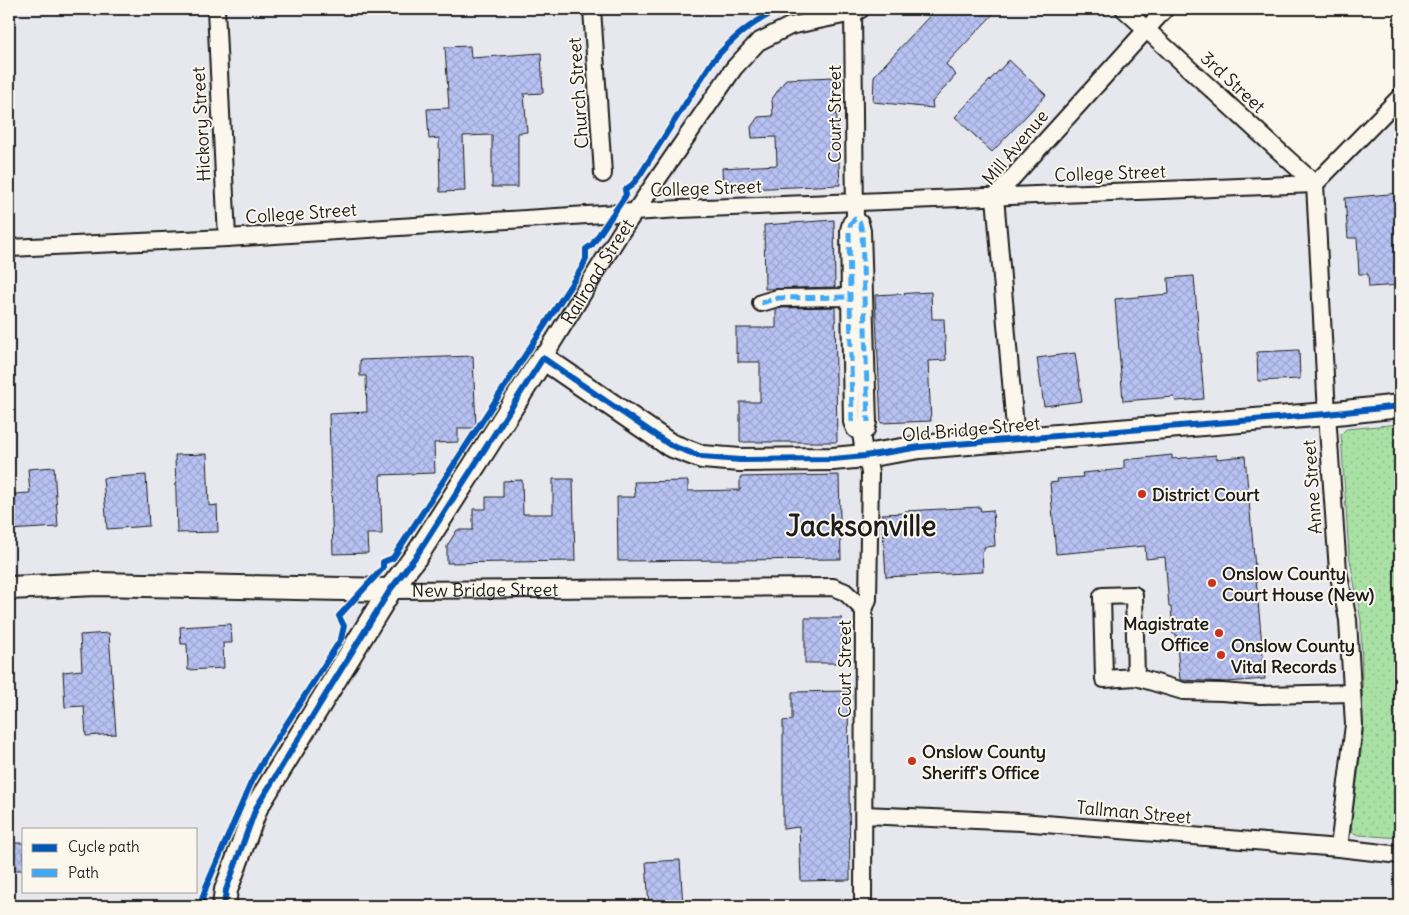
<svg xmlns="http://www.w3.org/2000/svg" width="1409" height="915" viewBox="0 0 1409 915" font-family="Delius,sans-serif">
<defs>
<pattern id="park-dots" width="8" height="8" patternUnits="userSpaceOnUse" patternTransform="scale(1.25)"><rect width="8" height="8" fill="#a9e1a5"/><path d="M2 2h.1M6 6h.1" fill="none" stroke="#91c08d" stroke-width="1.8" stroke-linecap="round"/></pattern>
<pattern id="building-cross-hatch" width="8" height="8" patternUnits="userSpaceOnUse" patternTransform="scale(1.25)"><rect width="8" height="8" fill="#b7c2f3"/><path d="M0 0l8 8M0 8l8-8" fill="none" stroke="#9da6d0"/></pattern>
</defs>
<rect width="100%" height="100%" fill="#fbf7ec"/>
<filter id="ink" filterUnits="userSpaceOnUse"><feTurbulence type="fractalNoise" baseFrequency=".02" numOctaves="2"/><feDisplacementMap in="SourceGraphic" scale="10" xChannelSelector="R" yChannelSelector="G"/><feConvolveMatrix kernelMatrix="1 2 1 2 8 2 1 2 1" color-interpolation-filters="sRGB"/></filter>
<g filter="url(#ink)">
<path fill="#e7e7ee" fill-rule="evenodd" d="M9,9H1124L1315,184L1400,97V906H9ZM24,829H196V891H24Z"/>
<path fill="url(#park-dots)" stroke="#627e60" d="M1400,424V838L1359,835L1353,833L1351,825L1363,737L1361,621L1349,554L1341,434L1346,429Z"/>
<path fill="url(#building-cross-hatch)" stroke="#1c1c1c" d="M936,9H998L946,64L956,75L932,102L933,108L873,102L874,76Z
M470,46L471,58L541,53L543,93L524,94L527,132L518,133V187H492V135L463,136L465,191L440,192L439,138L429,139L427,109L449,108L445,47Z
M1009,60L1046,95L992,152L955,117Z
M835,77L840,185L723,190L722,168L777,165L776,137L752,138L751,127L758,117L773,116L772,99L786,79Z
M1400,193V285L1369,287L1368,274H1359L1357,238H1348L1345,198Z
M834,220L835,287L765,289L764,225Z
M1194,276L1204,399L1176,401L1174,397L1123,401L1115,299L1169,294L1168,278Z
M931,292L932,319H944L946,360L928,361L931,421L881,423L875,295Z
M835,307L837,442H740V402H760V362H738V353L736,354V328H776V309L780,308Z
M1299,350L1300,379L1258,381L1257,352Z
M1075,353L1082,401L1044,406L1037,358Z
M473,356L476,428H458V442L434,443L435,473L380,475L382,534H367L368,553L333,554L329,414L367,412L366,376H360V360Z
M207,454L209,506L217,505L218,532L177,533L175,455Z
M1172,455V459L1216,455V459L1245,456L1265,679L1227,682L1180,680L1176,634H1173L1171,607H1169L1165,557L1146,559L1145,546L1056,554L1050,483L1058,482L1057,479L1083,477L1082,473L1124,469V460Z
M54,467L58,527L9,530V505L15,504V494L30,493L28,469Z
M146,475L149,526L107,529L103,478Z
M839,475L841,559L618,561L617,497H635L634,482L688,481V491L740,490V477Z
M553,479H573L575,561L447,563V546L457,530H473V509H486V497H503V481L522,480L523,514H553Z
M980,507L981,511L993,510L995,546L984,547V551H982L983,572L886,577L882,514L905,513V511Z
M805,618H842V663H805Z
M231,624L232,643H223L224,668L188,670L187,644H181L180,627Z
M109,633L116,734L86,736L84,706L65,707L63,672L82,670L80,635Z
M848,691L850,880L801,881L799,827L783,829V721L792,720V692Z
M9,843H24V870H9Z
M680,860L683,906H649L646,862Z"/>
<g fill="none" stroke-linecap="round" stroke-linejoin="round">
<g stroke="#1c1c1c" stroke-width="20">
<g id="street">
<path d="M216,9L227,238"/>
<path d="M592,9L603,174"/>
<path d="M853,9L855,219L851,223L849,230L852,422L855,429L861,433"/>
<path d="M1124,9L1315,184"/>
<path d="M855,219L860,223L862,231L868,422L866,430L861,433"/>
<path d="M9,248L227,238L680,209L1315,184"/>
<path d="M761,303L778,298L850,297"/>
<path id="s1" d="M543,358L621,232L734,68L758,42L790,26L853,13L861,9"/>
<path d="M861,433L864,453L868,462L870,473L868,599L864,610L863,906"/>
<path d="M1016,439L995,197L1165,9"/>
<path id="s2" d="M390,590L833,587L845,592L864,610"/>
<path d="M1136,677L1104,679L1102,596L1134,595L1136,677L1183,691L1222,692L1260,695L1352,693"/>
<path d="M864,815L1021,822L1339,848L1400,855"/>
<path d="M1339,848L1354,725L1348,620L1338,571L1327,414L1315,184L1400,97"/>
</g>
</g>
<g stroke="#1c1c1c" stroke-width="26">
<path id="secondary" d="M9,588L96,584L390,590
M224,906L226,890L256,808L390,590L417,555L543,358L670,445L702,457L740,460L833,459L865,456L920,447L1327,414L1400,406"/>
</g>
<use href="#street" stroke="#fbf7ec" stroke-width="16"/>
<use href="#secondary" stroke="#fbf7ec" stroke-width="22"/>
<path stroke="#3fa9f5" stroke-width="5" stroke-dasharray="10 5" stroke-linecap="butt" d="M761,303L778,298L850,297
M852,422L849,230L851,223L855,219L860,223L862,231L868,422"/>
<g stroke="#fbf7ec" stroke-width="9">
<path id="cycleway" d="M200,906L206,887L251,783L266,756L341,639L344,626L339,616L383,568V562L393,558L582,268L586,259V249L592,245L626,195L625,190L632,185L640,175L712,62C732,38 754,19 783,9
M224,906L226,890L256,808L390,590L417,555L543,358L670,445L702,457L740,460L833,459L865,456L920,447L1327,414L1400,406"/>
</g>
<use href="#cycleway" stroke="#0057b8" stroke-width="6"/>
</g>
</g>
<g fill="#c8321e" stroke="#fbf7ec" stroke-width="2">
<circle cx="1142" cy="494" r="5"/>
<circle cx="1212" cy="583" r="5"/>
<circle cx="1219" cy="633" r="5"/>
<circle cx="1221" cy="655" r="5"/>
<circle cx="912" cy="761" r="5"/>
</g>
<g text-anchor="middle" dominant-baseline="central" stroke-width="4" stroke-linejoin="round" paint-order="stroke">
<g font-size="18" fill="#1c1c1c" stroke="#fbf7ec">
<text transform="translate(1233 82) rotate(43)">3rd Street</text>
<text transform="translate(578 93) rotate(-94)">Church Street</text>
<text transform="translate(834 114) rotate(-90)">Court Street</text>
<text transform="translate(201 124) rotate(-93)">Hickory Street</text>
<text transform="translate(1015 147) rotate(-50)">Mill Avenue</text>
<text transform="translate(1110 173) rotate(-2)">College Street</text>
<text transform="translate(706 188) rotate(-2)">College Street</text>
<text transform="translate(301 213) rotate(-4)">College Street</text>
<text stroke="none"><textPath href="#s1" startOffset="102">Railroad Street</textPath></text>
<text transform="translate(971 429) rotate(-5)">Old Bridge Street</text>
<text transform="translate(1312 487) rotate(-94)">Anne Street</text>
<text stroke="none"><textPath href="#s2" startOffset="95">New Bridge Street</textPath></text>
<text transform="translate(844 669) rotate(-90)">Court Street</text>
<text transform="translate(1134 812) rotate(5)">Tallman Street</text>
</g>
<g font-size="18" font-weight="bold" fill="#1c1c1c" stroke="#fbf7ec" text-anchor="start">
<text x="1152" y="494">District Court</text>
<text x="1222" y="573">Onslow County<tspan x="1222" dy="21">Court House (New)</tspan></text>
<text x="1209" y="623" text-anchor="end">Magistrate<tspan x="1209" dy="21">Office</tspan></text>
<text x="1231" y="645">Onslow County<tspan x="1231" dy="21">Vital Records</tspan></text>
<text x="922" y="751">Onslow County<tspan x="922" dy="21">Sheriff's Office</tspan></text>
</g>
<g font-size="28" font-weight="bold" fill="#1c1c1c" stroke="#fbf7ec">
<text x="861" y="526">Jacksonville</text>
</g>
</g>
<rect width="1409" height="915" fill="none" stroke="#fbf7ec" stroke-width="30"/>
<rect x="15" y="15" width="1379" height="885" fill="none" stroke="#1c1c1c" stroke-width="2" filter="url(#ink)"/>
<rect x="22" y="828" width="175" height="65" fill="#fbf7ec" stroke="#a29f99"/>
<rect x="32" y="844" width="25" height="8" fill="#0057b8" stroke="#a29f99"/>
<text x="68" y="852" font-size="15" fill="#1c1c1c">Cycle path</text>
<rect x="32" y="869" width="25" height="8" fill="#3fa9f5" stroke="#a29f99"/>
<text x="68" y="878" font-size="15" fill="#1c1c1c">Path</text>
</svg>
